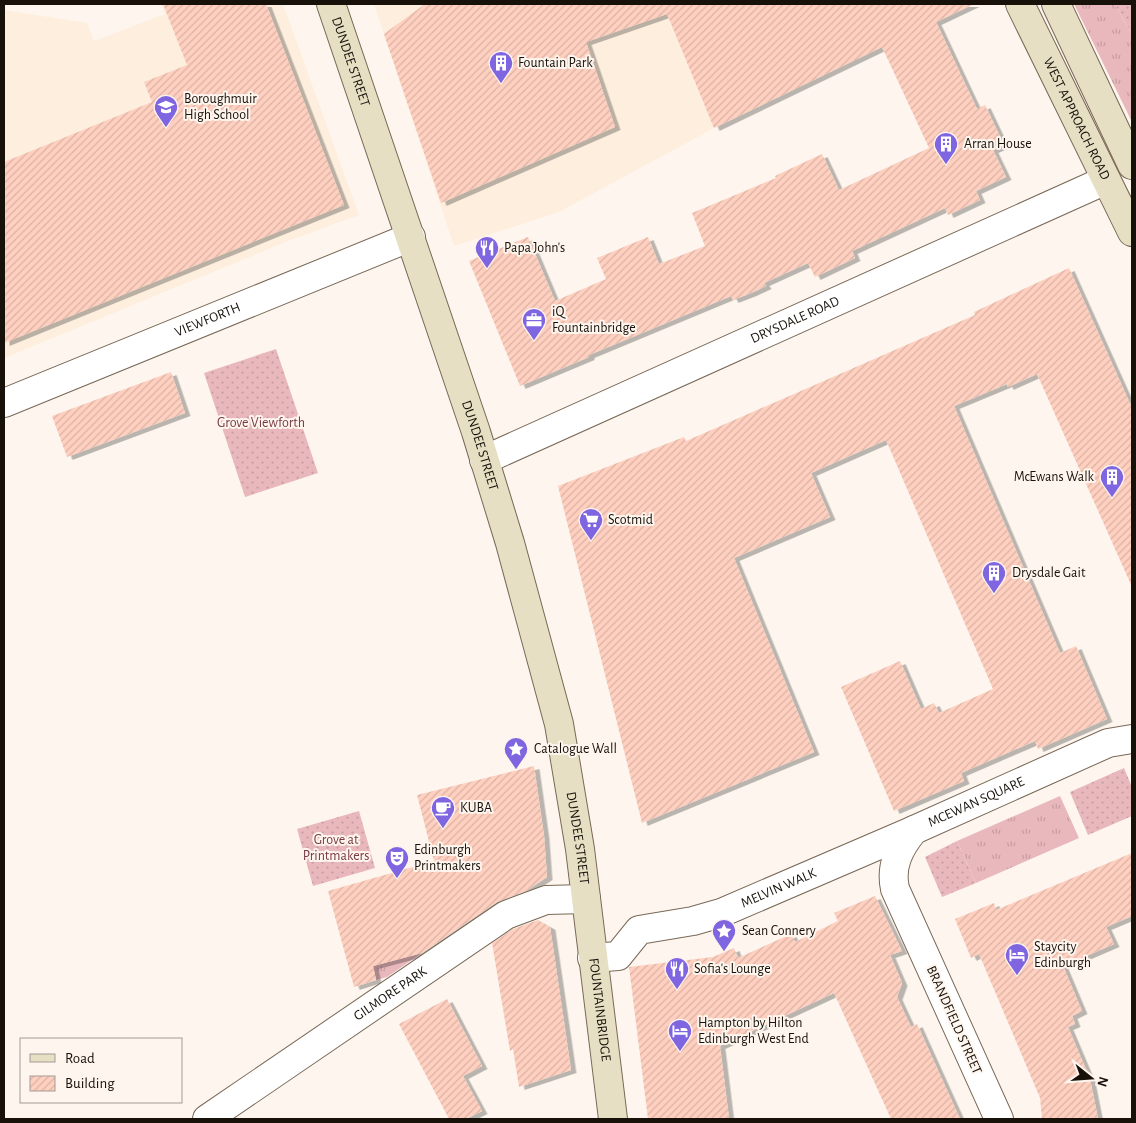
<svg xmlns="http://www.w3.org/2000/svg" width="1136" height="1123" viewBox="0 0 1136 1123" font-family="'Alegreya Sans',sans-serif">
<defs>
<pattern id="grass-tufts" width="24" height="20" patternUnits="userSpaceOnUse" patternTransform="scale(1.25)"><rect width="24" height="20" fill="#e9b8bd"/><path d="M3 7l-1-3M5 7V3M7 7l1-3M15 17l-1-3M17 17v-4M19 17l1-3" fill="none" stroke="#c79da1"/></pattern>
<pattern id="garden-dots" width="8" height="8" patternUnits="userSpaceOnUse" patternTransform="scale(1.25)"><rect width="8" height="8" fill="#e9b8bd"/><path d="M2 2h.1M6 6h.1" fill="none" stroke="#c79da1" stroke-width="1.8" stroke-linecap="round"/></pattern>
<pattern id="building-hatch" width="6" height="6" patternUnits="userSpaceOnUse" patternTransform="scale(1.25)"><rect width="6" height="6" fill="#ffd0c0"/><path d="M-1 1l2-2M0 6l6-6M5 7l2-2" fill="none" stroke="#dab2a4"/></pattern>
<filter id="shadow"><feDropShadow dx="5.5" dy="3" stdDeviation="0" flood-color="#0004"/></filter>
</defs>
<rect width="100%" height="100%" fill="#fef6ee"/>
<path fill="#fdeede" d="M161,4H283L359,215L288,241L4,358V10L87,23L94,41L165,14Z
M374,4H973L714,128L559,212L454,246Z"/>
<path fill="url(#grass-tufts)" d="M1074,4H1115L1132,35V122Z
M1060,796L1079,838L976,883L957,841Z
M422,953L387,977L376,980L373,966Z"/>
<path fill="url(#garden-dots)" d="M1115,4H1132V35Z
M276,349L318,473L245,497L204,373Z
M1124,768L1132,787V816L1088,835L1070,792Z
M359,811L375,868L313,886L297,829Z
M957,841L976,883L942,897L925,857Z"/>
<path fill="url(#building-hatch)" filter="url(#shadow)" d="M163,4H266L344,205L4,343V162L152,102L144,82L187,65Z
M425,4H974L936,22L977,109L985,105L1004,145L993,150L1006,177L976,191L980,200L948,215L945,208L852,251L855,258L815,277L808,263L764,283L766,286L751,293L733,300L731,296L589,355V357L520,386L469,261L528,237L555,301L606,279L597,258L648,237L659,264L705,246L692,213L776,178L775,176L822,154L839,190L929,148L882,47L714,128L667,14L586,42L615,127L441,203L384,34Z
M1069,268L1132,408V587L1037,374L1008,387L1007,384L954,406L1060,653L1076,646L1107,719L1038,749L1035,741L961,773L964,781L894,811L841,687L900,661L921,709L934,703L939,713L993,689L886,440L811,473L830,517L734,558L814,752L642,823L558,486L684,437L686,441L975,315L974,312Z
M171,372L185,413L67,457L52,416Z
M534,766L544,836L547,877L526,891L497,902L422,953L373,966L376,980L354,987L328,891L434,861L417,795Z
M1132,853V916L1106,927L1114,944L1063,966L1082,1011L1072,1016L1075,1024L1068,1027L1090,1079L1098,1119H1042L1040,1098L979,954L971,958L955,919L994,903L996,910Z
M875,896L902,951L890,955L902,983L897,997L911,1027L917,1024L960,1119H891L834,993L720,1046L729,1119H648L629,967L713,957L734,948L738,958L791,934L795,942L838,921L834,913Z
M538,920L550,927L571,1070L519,1087L513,1049L510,1051L492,943L513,929Z
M447,999L482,1066L463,1076L482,1111L466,1119H449L399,1024Z"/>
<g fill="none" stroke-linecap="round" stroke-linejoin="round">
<g stroke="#796857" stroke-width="30">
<g id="street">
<path id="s1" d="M4,403L411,237"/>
<path id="s2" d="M484,460L1106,180"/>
<path id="s3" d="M592,958L618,956L639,930L693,921L721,913L914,830"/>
<path id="s4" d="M207,1119L506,915L546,900L586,899"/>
<path id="s5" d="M999,1119L895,889C890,866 899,848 914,830L1108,743L1132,739"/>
</g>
</g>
<g stroke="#796857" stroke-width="30">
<g id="secondary">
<path id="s6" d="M331,4L476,432L510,543L559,724L580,849L613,1119"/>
<path id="s7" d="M1020,4L1132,232"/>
<path d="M1056,4L1132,165"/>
</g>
</g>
<use href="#street" stroke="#fff" stroke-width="28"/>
<use href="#secondary" stroke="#e6dfc3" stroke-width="28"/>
</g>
<defs>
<g id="building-pin" transform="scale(1.25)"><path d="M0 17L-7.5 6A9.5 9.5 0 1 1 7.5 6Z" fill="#7f65e0" stroke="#fef6ee"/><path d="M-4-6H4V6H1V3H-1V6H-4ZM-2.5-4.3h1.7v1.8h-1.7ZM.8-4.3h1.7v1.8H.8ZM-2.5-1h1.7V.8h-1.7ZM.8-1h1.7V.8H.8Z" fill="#fff"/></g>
<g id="school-pin" transform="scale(1.25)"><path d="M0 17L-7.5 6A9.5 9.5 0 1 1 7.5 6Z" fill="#7f65e0" stroke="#fef6ee"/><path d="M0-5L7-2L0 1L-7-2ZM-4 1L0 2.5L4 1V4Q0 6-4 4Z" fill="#fff"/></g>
<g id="restaurant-pin" transform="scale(1.25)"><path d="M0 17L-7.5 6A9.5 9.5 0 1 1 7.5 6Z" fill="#7f65e0" stroke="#fef6ee"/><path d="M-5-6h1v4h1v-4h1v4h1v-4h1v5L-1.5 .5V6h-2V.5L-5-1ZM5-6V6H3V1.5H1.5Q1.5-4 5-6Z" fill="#fff"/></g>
<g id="office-pin" transform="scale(1.25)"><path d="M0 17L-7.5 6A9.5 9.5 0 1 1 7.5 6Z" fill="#7f65e0" stroke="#fef6ee"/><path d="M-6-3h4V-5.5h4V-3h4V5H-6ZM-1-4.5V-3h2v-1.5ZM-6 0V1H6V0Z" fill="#fff"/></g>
<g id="supermarket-pin" transform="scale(1.25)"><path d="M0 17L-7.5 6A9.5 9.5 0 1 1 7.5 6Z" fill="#7f65e0" stroke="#fef6ee"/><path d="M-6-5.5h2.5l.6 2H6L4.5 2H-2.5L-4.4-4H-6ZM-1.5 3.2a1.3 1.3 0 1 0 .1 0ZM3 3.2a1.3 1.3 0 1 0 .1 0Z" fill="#fff"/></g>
<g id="sight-pin" transform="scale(1.25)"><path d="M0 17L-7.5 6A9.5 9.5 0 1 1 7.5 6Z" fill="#7f65e0" stroke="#fef6ee"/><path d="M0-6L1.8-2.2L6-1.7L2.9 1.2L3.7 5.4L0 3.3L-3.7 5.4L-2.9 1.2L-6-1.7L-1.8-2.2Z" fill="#fff"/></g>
<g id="cafe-pin" transform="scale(1.25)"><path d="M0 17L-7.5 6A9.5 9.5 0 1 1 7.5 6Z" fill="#7f65e0" stroke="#fef6ee"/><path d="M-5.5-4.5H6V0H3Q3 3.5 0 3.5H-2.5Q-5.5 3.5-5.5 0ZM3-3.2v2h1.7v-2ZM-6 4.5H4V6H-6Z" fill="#fff"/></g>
<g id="theatre-pin" transform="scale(1.25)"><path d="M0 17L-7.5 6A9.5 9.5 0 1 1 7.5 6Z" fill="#7f65e0" stroke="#fef6ee"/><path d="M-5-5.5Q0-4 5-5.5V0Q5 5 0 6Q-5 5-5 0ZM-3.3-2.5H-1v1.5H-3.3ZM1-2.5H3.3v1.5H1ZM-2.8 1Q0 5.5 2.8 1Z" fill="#fff"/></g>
<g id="hotel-pin" transform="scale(1.25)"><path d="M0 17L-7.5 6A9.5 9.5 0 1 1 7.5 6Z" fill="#7f65e0" stroke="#fef6ee"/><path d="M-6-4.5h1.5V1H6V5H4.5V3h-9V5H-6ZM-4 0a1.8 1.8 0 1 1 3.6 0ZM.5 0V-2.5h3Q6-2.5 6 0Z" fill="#fff"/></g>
</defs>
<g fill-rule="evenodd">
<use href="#building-pin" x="501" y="63"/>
<use href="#school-pin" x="166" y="107"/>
<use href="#building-pin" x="946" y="144"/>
<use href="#restaurant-pin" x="487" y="248"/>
<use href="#office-pin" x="534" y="320"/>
<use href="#building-pin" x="1112" y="477"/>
<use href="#supermarket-pin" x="591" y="520"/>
<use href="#building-pin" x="994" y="573"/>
<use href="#sight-pin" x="516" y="749"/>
<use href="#cafe-pin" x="443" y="808"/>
<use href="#theatre-pin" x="397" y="858"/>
<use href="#sight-pin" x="724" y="931"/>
<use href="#hotel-pin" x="1017" y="955"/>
<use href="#restaurant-pin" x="677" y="969"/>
<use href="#hotel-pin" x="680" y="1031"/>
</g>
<g text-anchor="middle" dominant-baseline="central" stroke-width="4" stroke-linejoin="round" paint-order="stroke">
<g font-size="14" fill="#17110a" stroke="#fef6ee">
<text stroke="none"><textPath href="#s6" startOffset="61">DUNDEE STREET</textPath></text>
<text stroke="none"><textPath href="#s7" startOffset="128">WEST APPROACH ROAD</textPath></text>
<text stroke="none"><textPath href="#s1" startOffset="220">VIEWFORTH</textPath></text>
<text stroke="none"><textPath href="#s2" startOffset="341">DRYSDALE ROAD</textPath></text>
<text stroke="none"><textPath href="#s6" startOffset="466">DUNDEE STREET</textPath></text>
<text stroke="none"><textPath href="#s5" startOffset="385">MCEWAN SQUARE</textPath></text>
<text stroke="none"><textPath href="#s6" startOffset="871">DUNDEE STREET</textPath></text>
<text stroke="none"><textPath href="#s3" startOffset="206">MELVIN WALK</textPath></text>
<text stroke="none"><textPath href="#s4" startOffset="222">GILMORE PARK</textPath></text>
<text stroke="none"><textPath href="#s6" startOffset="1044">FOUNTAINBRIDGE</textPath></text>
<text transform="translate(954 1020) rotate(66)">BRANDFIELD STREET</text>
</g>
<g font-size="14" fill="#17110a" stroke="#fef6ee" text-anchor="start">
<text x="518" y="63">Fountain Park</text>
<text x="184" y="99">Boroughmuir<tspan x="184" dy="16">High School</tspan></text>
<text x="964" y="144">Arran House</text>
<text x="504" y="248">Papa John's</text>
<text x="552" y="312">iQ<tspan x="552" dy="16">Fountainbridge</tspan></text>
<text x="1094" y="477" text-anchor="end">McEwans Walk</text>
<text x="608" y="520">Scotmid</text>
<text x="1012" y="573">Drysdale Gait</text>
<text x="534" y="749">Catalogue Wall</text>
<text x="460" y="808">KUBA</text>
<text x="414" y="850">Edinburgh<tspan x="414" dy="16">Printmakers</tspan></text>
<text x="742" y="931">Sean Connery</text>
<text x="1034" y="947">Staycity<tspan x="1034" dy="16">Edinburgh</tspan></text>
<text x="694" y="969">Sofia's Lounge</text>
<text x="698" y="1023">Hampton by Hilton<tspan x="698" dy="16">Edinburgh West End</tspan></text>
</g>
<g font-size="14" fill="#783a43" stroke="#fef6ee">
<text x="261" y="423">Grove Viewforth</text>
<text x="336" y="840">Grove at<tspan x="336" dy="16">Printmakers</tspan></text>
</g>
</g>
<rect width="1136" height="1123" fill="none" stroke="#17110a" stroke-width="10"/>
<rect x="20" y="1038" width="162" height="65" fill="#fef6ee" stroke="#a29a93"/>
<rect x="30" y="1054" width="25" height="8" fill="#e6dfc3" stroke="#a29a93"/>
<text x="65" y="1063" font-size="15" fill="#17110a">Road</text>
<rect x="30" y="1076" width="25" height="15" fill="url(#building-hatch)" stroke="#a29a93"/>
<text x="65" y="1088" font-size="15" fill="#17110a">Building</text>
<g transform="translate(1091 1078) rotate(107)" stroke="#fef6ee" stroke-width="4" paint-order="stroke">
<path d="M0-4L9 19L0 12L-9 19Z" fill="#17110a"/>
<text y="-8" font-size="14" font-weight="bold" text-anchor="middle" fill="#17110a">N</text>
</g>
</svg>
